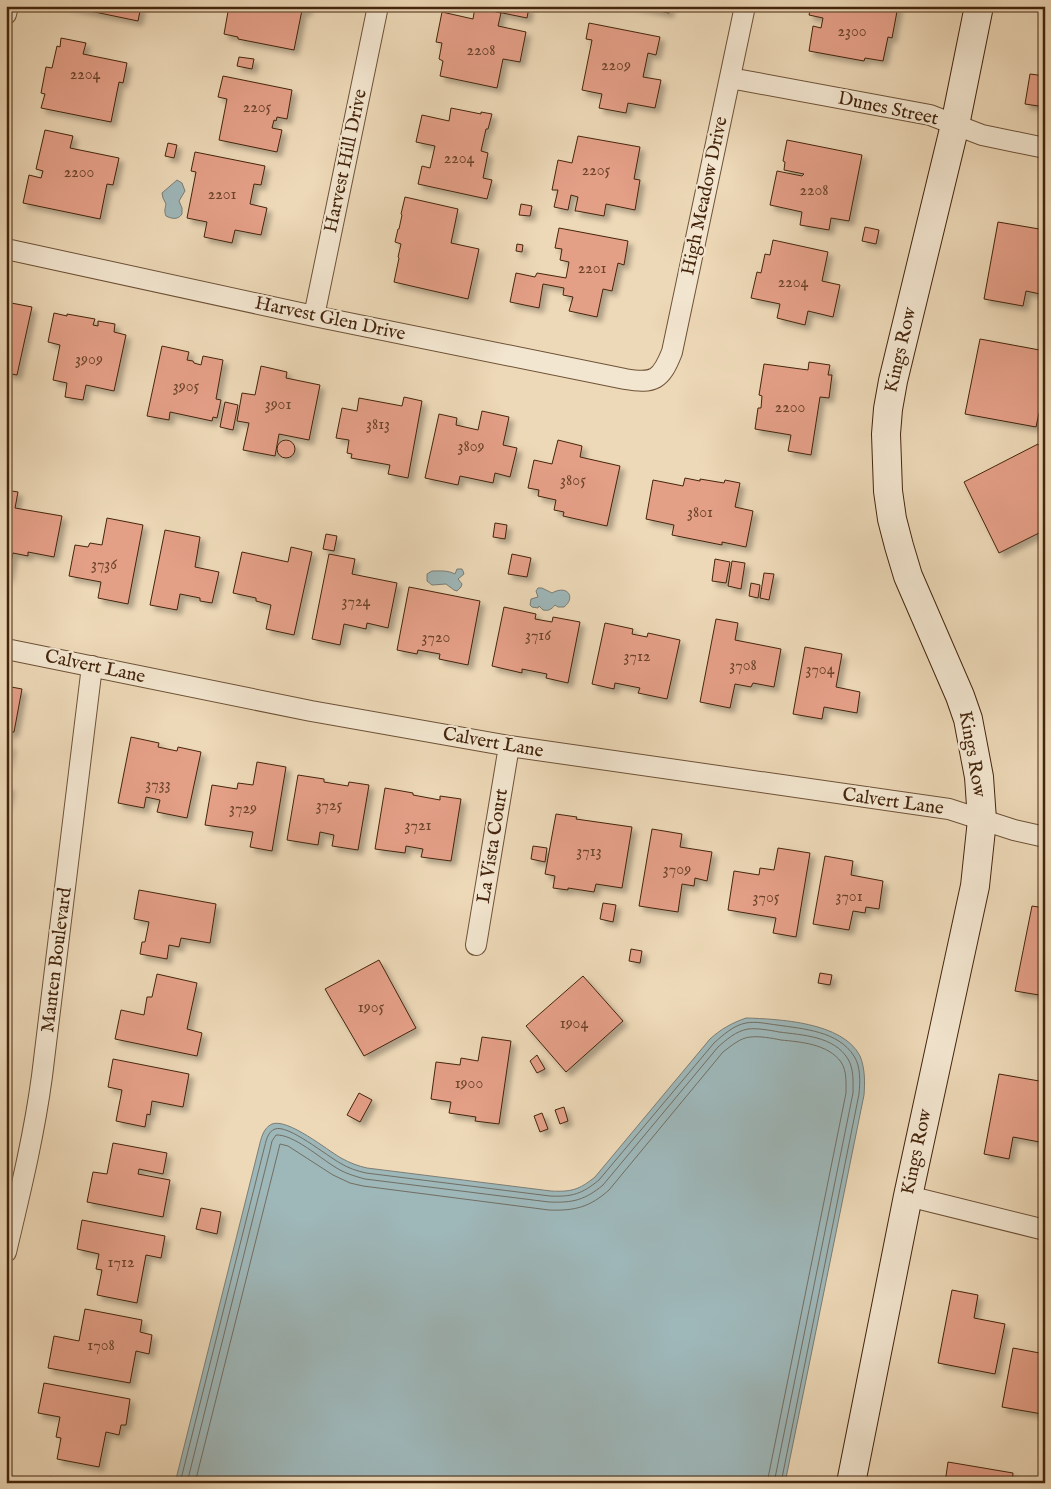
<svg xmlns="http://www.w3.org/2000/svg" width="1051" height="1489" viewBox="0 0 1051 1489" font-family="'IM FELL English',serif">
<defs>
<filter id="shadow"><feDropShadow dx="4.5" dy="4.5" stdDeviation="2.5" flood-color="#0004"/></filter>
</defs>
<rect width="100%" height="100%" fill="#edd8b7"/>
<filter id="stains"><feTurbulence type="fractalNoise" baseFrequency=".004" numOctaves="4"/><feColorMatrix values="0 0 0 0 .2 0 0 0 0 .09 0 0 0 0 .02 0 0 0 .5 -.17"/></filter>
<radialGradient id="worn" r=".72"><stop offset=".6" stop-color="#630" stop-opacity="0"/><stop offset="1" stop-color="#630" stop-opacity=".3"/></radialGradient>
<path fill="#9eb7b9" stroke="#7a7d74" d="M177,180L182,183L185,191L179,201L182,208V214C178,220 172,219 166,216C164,211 165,209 166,204L163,198L162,193Z
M457,569H462L463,571L464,574L458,579L462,584L461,587L457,591L454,590L446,584L432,585L427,581V574L432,571C440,571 447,570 455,574Z
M538,588H542L552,593C568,584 576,598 564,607H558L555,605C551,610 548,611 543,610L539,606L538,608L532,607L530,605L531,599L538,597L536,591Z
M746,1018C778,1019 843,1022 860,1056C865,1068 865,1082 864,1095L785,1483H175L259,1147C261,1139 263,1128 272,1124C288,1118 327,1150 341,1158C350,1163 358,1166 367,1168L551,1191C571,1192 579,1190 595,1177L710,1039C721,1029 732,1023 746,1018Z"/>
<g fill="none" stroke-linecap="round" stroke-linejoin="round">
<path stroke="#716e62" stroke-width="1" d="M180,1483L264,1149C266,1142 267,1132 275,1129C288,1124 327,1156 340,1163C348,1168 357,1171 366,1173L550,1196C572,1197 582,1194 599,1180L714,1043C723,1035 734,1025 746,1023C756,1021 768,1024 777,1025C804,1029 838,1031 854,1056C861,1067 860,1082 859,1094L781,1483
M187,1483L270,1150L272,1141L276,1135C293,1134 320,1158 335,1167C344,1173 354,1176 365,1179L549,1202C573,1203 585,1200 603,1185L718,1047C726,1040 736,1031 748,1029C757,1028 769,1030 779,1032C802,1035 834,1036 848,1059C854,1069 853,1082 853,1093L774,1483
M195,1483L280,1144L288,1146L333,1175L350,1183L363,1186L549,1210C575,1211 590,1207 609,1190L723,1052C731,1046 740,1038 750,1037C760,1036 771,1038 781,1040C801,1042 828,1044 841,1062C847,1071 846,1083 846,1093L767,1483"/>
</g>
<path fill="#e49f87" stroke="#44250c" filter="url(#shadow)" d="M66,6H141L138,21Z
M229,6H308L307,11L302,10L294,50L238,39V37L224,34Z
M484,6H524L529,7L527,18L483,9Z
M633,6H670L669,13Z
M811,6H898L892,38L888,37L883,61L865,58L864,61L809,51L813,26L821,28L823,18L809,15Z
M475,7L501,13L498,26L526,32L520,62L503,59L497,88L440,76L443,61L439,59L442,43L436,42L442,12L473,19Z
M589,23L660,37L656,55L648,53L643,77L661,80L655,108L628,103L626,113L599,108L602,94L582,90L592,40L586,39Z
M61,38L86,43L83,54L127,63L123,83L119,82L111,122L41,108L45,94L41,93L46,67L52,68L57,46L60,47Z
M239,57L254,59L252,69L237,66Z
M1030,74L1045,76V107L1025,104Z
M223,76L292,90L287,119L277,117L276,121L274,120L272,128L282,130L277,152L219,140L227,99L218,97Z
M451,108L481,114V112L492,114L488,129H486L481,151L488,153L483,178L492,180L487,199L418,184L422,166L430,168L435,146L416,142L422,115L449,121Z
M45,130L73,136L70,148L119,158L113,185L107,184L100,219L23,203L29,175L41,178L43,171L36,169Z
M578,136L640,147L634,179L640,180L635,210L606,204L604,216L577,211H575L578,197L571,195L568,210L554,207L558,190H552L558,160L572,163Z
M787,140L862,155L849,221L831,218L829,230L800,225L802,212L770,205L777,171L802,176L804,174L784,170L785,162L783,161Z
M168,143L177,145L174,158L165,156Z
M195,152L265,166L261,185L254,184L250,204L267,208L261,235L235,230L232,243L204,237L207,222L187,218L196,172L191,171Z
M405,197L458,209L451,243L479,249L468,299L394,282L399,258L398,257L401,244L395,242L398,229H399L402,215L401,214Z
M521,204L532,206L530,216L519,215Z
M998,222L1045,230V295L1026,291L1023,306L984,299Z
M865,227L879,230L876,244L862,241Z
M559,228L628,241L624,265L618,263L612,291L603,289L597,317L569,311L573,297L563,295L564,288L543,284L539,308L510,302L516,273L535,277L537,273L566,278L569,262L560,260L562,249L555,248Z
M773,240L828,252L822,281L840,285L833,317L808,311L805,325L777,318L780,304L751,298L757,272L761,273L765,254L770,255Z
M517,244L523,245L522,252L516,251Z
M6,302L32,307L17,375L6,373Z
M54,313L67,316V314L95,319L93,325L98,326V321L115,324L114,332L126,335L114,391L86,385L83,400L65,397L67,383L53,380L60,345L48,342Z
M980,339L1045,351V414L1039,413L1036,427L965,414Z
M162,346L189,352L187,360L193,361L194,363L201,365L203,356L223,360L216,399L221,400L217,418L213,417L212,421L170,412L169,420L147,416Z
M809,362L830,365L828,375H832L829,398L820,397L811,455L788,451L791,435L755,429L758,408H761L762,396L759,395L764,364L808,370Z
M261,366L287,372L286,378L320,385L309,440L279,434L275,456L243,450L249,423L237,421L242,393L255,395Z
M404,397L422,401L408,478L388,474L390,465L351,458L352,454L347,453L349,440L336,438L342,408L357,411L359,398L402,406Z
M225,402L238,405L233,430L220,427Z
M482,411L509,417L503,445L517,448L510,477L495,473L493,483L460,476L458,485L425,478L439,414L457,418L456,425L478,430Z
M277 449a9 9 0 1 1 18 0a9 9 0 1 1-18 0Z
M558,440L582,446L580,457L620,466L607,526L563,516L564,512L554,510L556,500L538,496L539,490L528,488L534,460L552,464Z
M1038,444L1045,456V530L999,553L964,482Z
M685,478L700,481V479L724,483L725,480L740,483L735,507L753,511L746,547L722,542V545L672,535L674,525L646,519L653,480L683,486Z
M6,490L18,492L15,508L62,516L54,557L28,552V556L13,553L8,578L6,577Z
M107,518L143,525L128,604L98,598L101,582L69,576L75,545L88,547L90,543L102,545Z
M495,523L507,525L505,539L493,537Z
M165,530L200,537L195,567L219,572L212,603L200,601V598L180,594L177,610L150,605Z
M326,534L337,536L334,551L323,549Z
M291,547L312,552L294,635L266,629L271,605L256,601V598L233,593L242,552L288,562Z
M329,554L355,559L352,574L397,583L388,628L367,623L366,629L344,624L340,645L312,639Z
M512,554L531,558L527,577L508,574Z
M715,559L730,562L726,583L712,581Z
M732,561L745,563L741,589L728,586Z
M764,573L774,574L769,600L760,598Z
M751,583L760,585L758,598L749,596Z
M409,587L480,601L468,665L439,659L440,654L418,650L417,654L397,650Z
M504,607L536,614L535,619L552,622L553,617L580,622L568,683L546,678L547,674L522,669V673L492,666Z
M716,619L738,623L735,640L781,649L774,687L753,683L751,687L735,684L730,708L700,702Z
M605,623L633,629L632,634L647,637L648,633L680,640L667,699L638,693L640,688L615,683L614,689L592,684Z
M805,647L842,654L836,687L860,692L857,713L824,707L822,719L793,714Z
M6,686L22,689L14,732H9L7,745L11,746L7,766Z
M131,737L159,743L158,747L177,751L178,747L201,752L187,818L157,812L160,800L146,797L144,808L118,803Z
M257,762L286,767L272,851L250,847L253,832L205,825L212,785L237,789L238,783L253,785Z
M298,775L324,779V782L348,786L349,782L369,785L358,850L332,846L334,835L320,832L318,845L287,840Z
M6,786L10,787L6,807Z
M385,788L413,793V795L440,800V796L461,799L451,861L421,857L423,849L406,846L405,853L375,849Z
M556,814L577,817L576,819L632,827L622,888L596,884L594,892L568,888V890L553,888L555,876L545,874Z
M652,829L682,834L680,847L712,852L707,881L695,878L694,886L682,884L678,912L639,906Z
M533,846L547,848L545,862L531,859Z
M778,848L810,853L796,937L773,933L776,918L728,910L734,871L759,875L760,868L774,870Z
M825,856L853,861L851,875L883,881L879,909L866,907L865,913L853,911L849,930L813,924Z
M139,890L216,904L210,943L181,938L179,947L169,945L167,959L140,954L142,942H145L149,922L134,919Z
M603,903L616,905L613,922L600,919Z
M1032,906L1045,908V996L1015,991Z
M631,949L642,951L640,963L629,961Z
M379,960L416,1028L364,1056L325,989Z
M820,973L832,975L830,985L818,983Z
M157,974L197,983L187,1029L202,1033L197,1056L115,1039L121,1010L144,1015L147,997H152Z
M583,976L623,1021L566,1072L526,1026Z
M482,1037L511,1041L499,1124L475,1121L476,1117L449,1113L451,1102L431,1099L436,1062L460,1065L461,1058L478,1061Z
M537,1055L545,1069L537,1073L530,1061Z
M113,1059L189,1074L183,1107L152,1101L150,1115L147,1114L145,1127L116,1121L122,1090L108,1087Z
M999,1074L1045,1082V1143L1013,1137L1009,1159L984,1154Z
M359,1093L372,1100L360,1122L347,1115Z
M564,1107L568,1121L560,1124L555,1110Z
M542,1113L548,1129L540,1132L534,1116Z
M113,1143L167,1153L163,1174L139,1169L138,1174L170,1180L163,1217L87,1202L93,1172L107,1174Z
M201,1208L221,1212L217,1234L196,1229Z
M82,1220L165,1236L161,1258L146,1255L137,1303L97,1295L102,1270L96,1269L99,1254L77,1249Z
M952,1290L978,1295L974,1318L1005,1324L995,1374L938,1363Z
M85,1309L142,1320L140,1332L152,1335L149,1354L136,1351L130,1383L48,1368L54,1336L79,1341Z
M1013,1348L1045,1354V1424H1040L1042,1414L1002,1407Z
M44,1383L130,1399L126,1425H121L119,1435L106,1432L99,1467L57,1459L61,1438L56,1437L60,1417L38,1413Z
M948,1462L1013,1473L1012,1483H945Z
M50,1477L77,1483H49Z"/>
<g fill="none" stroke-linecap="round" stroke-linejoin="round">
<g stroke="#6e5237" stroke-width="22">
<path id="street" d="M6,14L8,6
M730,78L930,115L982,135L1045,148
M6,249L314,316L625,379C654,384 661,380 672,352L745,6
M314,316L378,6
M6,649L311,711L509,746L949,809L1014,830L1045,837
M476,945L509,746
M908,1196L1045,1230
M6,1252C20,1193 34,1136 42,1076L92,666"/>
</g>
<g stroke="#44250c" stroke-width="30">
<path id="secondary" d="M851,1483L908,1196L975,886L982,820L979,777L968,719L960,696L908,576L899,546L892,519L888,491L886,434L888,409L893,381L955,125L979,6"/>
</g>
<use href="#street" stroke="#f3e6d0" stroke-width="20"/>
<use href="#secondary" stroke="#f3e6d0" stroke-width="28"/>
</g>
<g text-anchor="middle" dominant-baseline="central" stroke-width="4.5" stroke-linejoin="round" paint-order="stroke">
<g font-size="16" fill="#6c442b">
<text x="852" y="32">2300</text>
<text x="481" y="51">2208</text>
<text x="616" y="66">2209</text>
<text x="85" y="75">2204</text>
<text x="257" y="108">2205</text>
<text x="459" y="159">2204</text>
<text x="596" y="171">2205</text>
<text x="79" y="173">2200</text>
<text x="814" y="191">2208</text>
<text x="222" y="195">2201</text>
<text x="592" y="269">2201</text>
<text x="793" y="283">2204</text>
<text x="89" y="360">3909</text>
<text x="186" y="387">3905</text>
<text x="278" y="405">3901</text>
<text x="790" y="408">2200</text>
<text x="378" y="425">3813</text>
<text x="471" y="447">3809</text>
<text x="573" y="481">3805</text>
<text x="700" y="513">3801</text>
<text x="104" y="565">3736</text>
<text x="356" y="602">3724</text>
<text x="538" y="636">3716</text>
<text x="436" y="638">3720</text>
<text x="637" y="657">3712</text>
<text x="743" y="666">3708</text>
<text x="820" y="670">3704</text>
<text x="158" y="785">3733</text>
<text x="329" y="806">3725</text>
<text x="243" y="809">3729</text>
<text x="418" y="826">3721</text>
<text x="589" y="852">3713</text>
<text x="677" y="870">3709</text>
<text x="849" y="897">3701</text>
<text x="766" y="898">3705</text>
<text x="371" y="1008">1905</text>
<text x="574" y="1024">1904</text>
<text x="469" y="1084">1900</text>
<text x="121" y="1263">1712</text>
<text x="101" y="1346">1708</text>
</g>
<g font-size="19" fill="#44250c" stroke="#f3e6d0">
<text transform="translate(888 109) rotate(12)">Dunes Street</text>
<text transform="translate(346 161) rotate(-78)">Harvest Hill Drive</text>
<text transform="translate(705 196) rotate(-78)">High Meadow Drive</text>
<text transform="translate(330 319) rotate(12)">Harvest Glen Drive</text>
<text transform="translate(901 350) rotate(-77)">Kings Row</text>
<text transform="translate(95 667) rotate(12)">Calvert Lane</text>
<text transform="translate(493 743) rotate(10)">Calvert Lane</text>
<text transform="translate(972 754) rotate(80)">Kings Row</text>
<text transform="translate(893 802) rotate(8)">Calvert Lane</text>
<text transform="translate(493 846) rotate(-81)">La Vista Court</text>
<text transform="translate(57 960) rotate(-83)">Manten Boulevard</text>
<text transform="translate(917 1152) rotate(-78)">Kings Row</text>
</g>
</g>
<rect width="1051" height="1489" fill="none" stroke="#edd8b7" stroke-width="25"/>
<rect x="8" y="8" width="1036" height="1474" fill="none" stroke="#44250c" stroke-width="2.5"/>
<rect x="12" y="12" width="1026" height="1464" fill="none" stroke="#44250c"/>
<rect width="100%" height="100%" filter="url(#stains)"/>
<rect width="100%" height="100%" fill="url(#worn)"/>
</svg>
